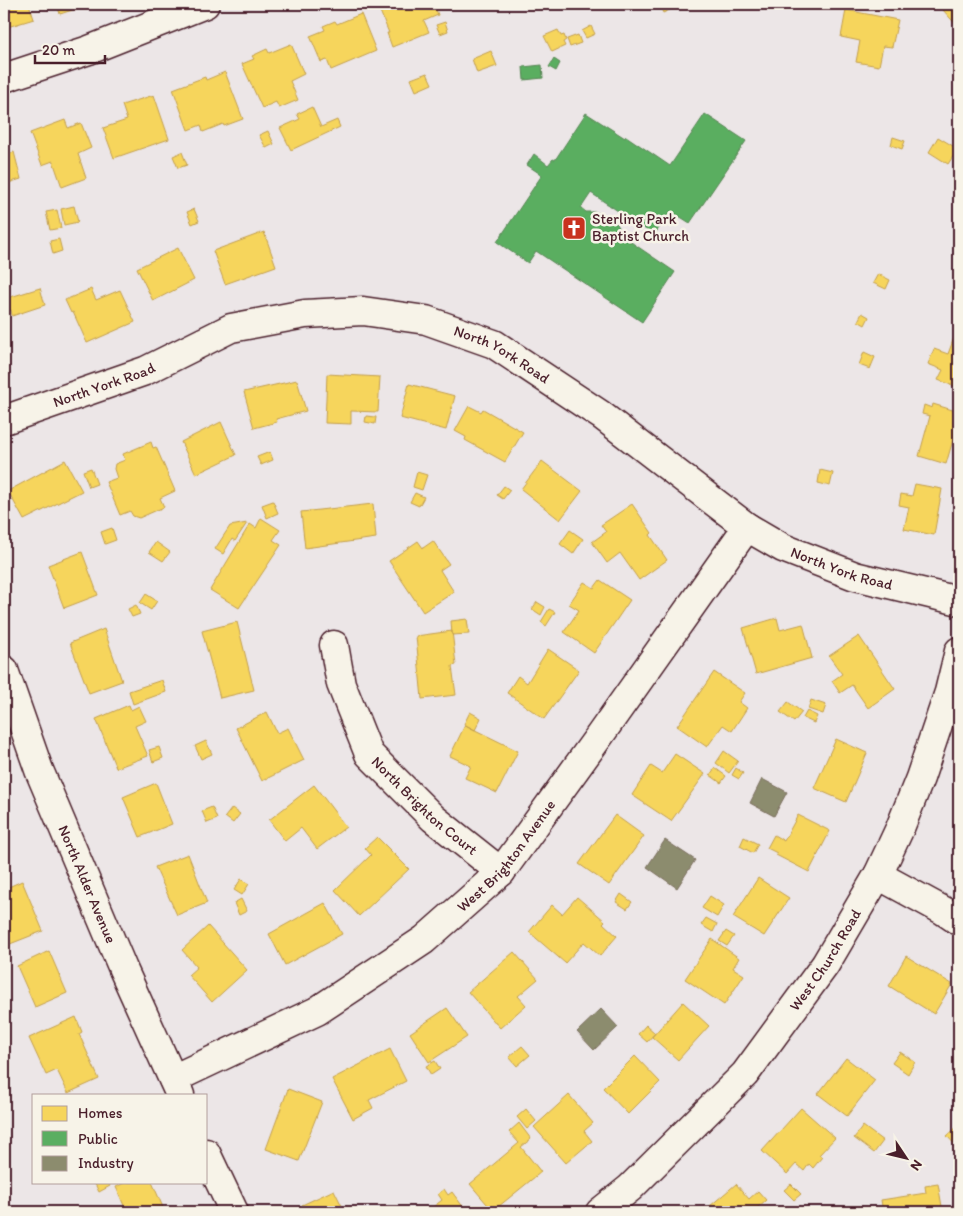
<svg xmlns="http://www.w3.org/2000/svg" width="963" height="1216" viewBox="0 0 963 1216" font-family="Itim,sans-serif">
<rect width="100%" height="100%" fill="#ece6e7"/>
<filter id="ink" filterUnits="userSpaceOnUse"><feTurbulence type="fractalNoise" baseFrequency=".02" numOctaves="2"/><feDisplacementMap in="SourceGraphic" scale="10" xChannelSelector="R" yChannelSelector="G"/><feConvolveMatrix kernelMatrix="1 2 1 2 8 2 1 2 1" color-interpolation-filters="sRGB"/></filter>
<g filter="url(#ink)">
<path fill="#f6d55c" stroke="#c29e4d" d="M4,4H29L34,19L4,28Z
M57,4H91L60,14Z
M377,4H434L438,15L424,21L429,32L392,47L387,33H389Z
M659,4H676L678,6L663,13Z
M950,4H959V28L943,10Z
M846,10L898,20L892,47L883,46L879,66L856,62L860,41L841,37Z
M361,14L376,51L331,70L327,60L321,62L310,36L325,30L323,26L335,21L337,24Z
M445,22L448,31L440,34L436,25Z
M591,26L595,34L586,38L582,31Z
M558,30L561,36L564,35L566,40L563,42L565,46L552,52L544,36Z
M578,35L581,43L570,47L567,39Z
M291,44L304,74L290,81L298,100L279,108L276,102L262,108L242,64L254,59L252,56L267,49L269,53Z
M491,51L497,66L477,73L472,59Z
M225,72L243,119L224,126L223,124L203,132L201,125L188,130L173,89L205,77L206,80Z
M427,73L432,84L416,91L411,79Z
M154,95L169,139L114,158L103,128L127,120L122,105Z
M312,107L321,127L337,120L340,127L291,150L280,128L300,119L297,114Z
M65,120L68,128L81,123L91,148L78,154L86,178L62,187L53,161L42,165L30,133Z
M268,131L274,144L266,148L259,135Z
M893,137L905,141L902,149L891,145Z
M938,137L958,149L948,164L929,152Z
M14,152L21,179L5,184L4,179V155Z
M182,152L187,165L178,168L173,156Z
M74,206L78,222L64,225L61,209Z
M194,209L199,221L192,224L187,212Z
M57,210L61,228L50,230L46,212Z
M264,232L276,266L225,284L213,251Z
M59,239L62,251L53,254L50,241Z
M178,248L194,280L153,301L137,268Z
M878,274L890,280L886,289L873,283Z
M40,288L45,305L12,316L11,310L4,312V302L7,301V298Z
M91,289L96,300L120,290L135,322L87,343L73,312L71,313L65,300Z
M862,313L869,317L865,325L858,321Z
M955,335L959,336V388L938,380L943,370L928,364L934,349L948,354Z
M864,352L875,357L870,369L859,365Z
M327,374L380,377L378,412L351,411V424L325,423Z
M297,380L306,411L276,419L277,422L254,428L244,392Z
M409,384L455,396L446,430L400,418Z
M933,404L959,412L957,425H959V427L956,440H953L946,464L919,456L930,416L922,414L924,405L932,408Z
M469,406L481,412L483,409L523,432L505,462L465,440L466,437L455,431Z
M366,416L376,417L375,424L365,422Z
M221,422L236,455L196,474L181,442Z
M151,442L153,448L156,447L175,491L160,498L164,507L139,518L133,516L130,511L120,515L106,482L117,478L114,469L115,464L125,460L123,454Z
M270,452L273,460L261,465L257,457Z
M65,460L82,491L24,520L8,491Z
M542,461L582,491L560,520L521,489Z
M91,468L97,484L89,487L83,471Z
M820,470L833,473L830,486L818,483Z
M417,472L427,475L422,490L413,487Z
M915,484L942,489L934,535L904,529L909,507L899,505L901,494L912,496Z
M504,486L510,490L503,499L497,495Z
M415,493L424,497L419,506L410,502Z
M273,501L278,513L267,518L262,505Z
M373,504L376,538L305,548L301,512Z
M632,504L652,533L650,535L667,560L639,580L620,553L607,563L592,542L606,532L601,525Z
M261,518L280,530L273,540L281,545L239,608L210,590L250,524L256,528Z
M247,523L235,541L232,539L223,554L215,549L230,526Z
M112,528L116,540L105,544L101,532Z
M570,530L583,539L573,554L560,544Z
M418,541L423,548L433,541L449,564L440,570L454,592L423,612L389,561Z
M156,542L170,552L163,561L149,552Z
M82,552L98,595L64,608L48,565Z
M600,580L630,600L594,653L564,632L579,610L569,604L584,582L594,588Z
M146,594L157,601L151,610L140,603Z
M537,602L545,607L541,615L532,609Z
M136,605L140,614L132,617L128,609Z
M549,609L555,612L546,626L541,622Z
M777,618L780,630L803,624L812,658L756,674L743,628Z
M467,619L469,634L452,635L451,621Z
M237,622L254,690L220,698L202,631Z
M104,629L122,681L89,693L70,643Z
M452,631L456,665L452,666L456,695L422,699L416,636Z
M859,636L895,689L868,708L852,685L840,693L832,681L842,674L829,656Z
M548,649L579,670L544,719L507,693L518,676L527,683Z
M714,672L745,693L739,702L747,708L732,731L723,725L707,747L677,726Z
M162,680L166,692L133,704L129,691Z
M811,700L826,705L823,714L808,709Z
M788,702L802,712L794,722L780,712Z
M129,705L131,710L139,706L146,721L135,726L148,756L116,768L96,719Z
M807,711L817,716L814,723L803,718Z
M267,712L277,733L288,728L304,760L262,781L236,728Z
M470,712L481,718L475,730L464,724Z
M465,725L518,751L497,793L465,778L471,766L450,756Z
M836,739L867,753L846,802L814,788Z
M206,741L212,754L201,759L195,746Z
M159,747L163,758L153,762L149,750Z
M724,751L738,761L729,773L716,763Z
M675,754L705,774L671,821L632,795L651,766L662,773Z
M715,768L726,776L721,783L710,775Z
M736,768L743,773L739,779L732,775Z
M156,783L172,824L140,837L123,797Z
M314,785L346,827L317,849L301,828L285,841L269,820Z
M212,807L217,819L207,823L202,811Z
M232,808L240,814L233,823L225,817Z
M615,815L644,836L609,885L579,864Z
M798,815L830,831L809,872L776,855L777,853L767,848L774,835L784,841Z
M377,837L409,869L359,916L335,890L371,855L365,848Z
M744,837L758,844L753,853L740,846Z
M188,854L207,903L177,915L155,867Z
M758,878L789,898L764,936L733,917Z
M241,879L249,884L242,895L234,890Z
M22,881L43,931L10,944L4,929V889Z
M621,894L632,902L627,909L616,902Z
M710,896L724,905L717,917L702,908Z
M577,897L605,921L603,923L617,936L600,956L584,942L565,963L529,932L552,905L562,914Z
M241,899L247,911L239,915L234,903Z
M325,903L342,934L285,965L269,934Z
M706,918L717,924L713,932L701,925Z
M208,926L247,970L212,1002L188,975L197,967L182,950Z
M726,931L734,936L727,946L719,941Z
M712,939L739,958L733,968L744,975L724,1005L685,979Z
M49,951L67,993L35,1007L17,966Z
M514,952L538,979L518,996L526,1005L500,1028L468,992Z
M906,956L952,984L934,1014L889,986Z
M683,1002L709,1026L678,1060L652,1037Z
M447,1008L467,1037L429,1062L410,1033Z
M76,1017L82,1032L79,1034L99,1079L68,1093L57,1070L46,1075L29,1038Z
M646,1025L655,1033L647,1042L638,1034Z
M522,1046L530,1055L517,1066L509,1057Z
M390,1049L406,1081L369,1100L373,1108L353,1119L332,1079Z
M900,1052L915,1062L908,1074L892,1063Z
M635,1056L660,1082L628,1114L603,1088Z
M846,1058L875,1080L847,1116L818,1094Z
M435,1061L440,1069L431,1075L426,1066Z
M288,1089L322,1102L299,1161L266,1149Z
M569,1095L593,1123L584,1131L592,1141L566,1163L534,1127Z
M801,1108L835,1138L819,1155L822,1157L813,1168L809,1164L804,1171L796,1164L787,1174L762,1151Z
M526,1109L536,1121L527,1129L517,1117Z
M519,1123L531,1139L521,1147L541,1172L493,1211L470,1184L519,1143L509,1132Z
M863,1126L883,1141L874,1153L854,1138Z
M958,1126L959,1127V1149L947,1136Z
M94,1182H108L110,1186L99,1192Z
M126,1182H152L165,1212H129L127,1207L125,1208L116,1187Z
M736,1184L749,1199L758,1191L766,1200L757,1208L760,1211L703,1212Z
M791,1184L801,1194L794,1200L784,1190Z
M938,1184L943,1212H883L881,1200L926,1193L925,1186Z
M444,1189L448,1195L452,1192L467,1212H427L442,1200L438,1194Z
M334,1190L345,1212H306L302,1205Z"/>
<path fill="#5aae61" stroke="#558351" d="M554,59L560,63L556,71L549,67Z
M542,65L543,78L524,80L523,67Z
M586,113L625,138L626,136L670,166L705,114L746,141L690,223L671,211L654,235L591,193L581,208L586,212H596L611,219L617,224L625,238L675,272L642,322L536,251L528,263L497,242L542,175L527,165L534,154L548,165L553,159L555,160Z"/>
<path fill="#8c8c6e" stroke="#786b5a" d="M762,779L787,792L774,816L750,803Z
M665,840L695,860L677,888L647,867Z
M601,1009L618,1027L594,1050L577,1032Z"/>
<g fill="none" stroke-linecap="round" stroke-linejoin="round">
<g stroke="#4a1f2b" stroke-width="31">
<g id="minor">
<path d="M4,78L89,50L205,4"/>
<path id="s1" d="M4,420L145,371L231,328L305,314L363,311L426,320L494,344L601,415L747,527L783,548L855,576L959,601"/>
<path id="s2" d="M334,645L341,684L369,754L433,818L501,872"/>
<path id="s3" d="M4,670L39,770L123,969L180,1095"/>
<path d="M878,875L944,911L959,921"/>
<path id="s4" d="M173,1079L317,1011L424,940L501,872L600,735L747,527"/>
<path d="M206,1153L234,1212"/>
</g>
</g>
<g stroke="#4a1f2b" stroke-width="31">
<g id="secondary">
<path id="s5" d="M600,1212L630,1188L745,1074L825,965L878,875L900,828L920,778L949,692L959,651"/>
</g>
</g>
<use href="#minor" stroke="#f7f3e8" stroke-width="28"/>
<use href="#secondary" stroke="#f7f3e8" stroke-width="28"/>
</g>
</g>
<defs>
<g id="church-square" transform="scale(1.25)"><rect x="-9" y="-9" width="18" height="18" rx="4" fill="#c8321e" stroke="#f7f3e8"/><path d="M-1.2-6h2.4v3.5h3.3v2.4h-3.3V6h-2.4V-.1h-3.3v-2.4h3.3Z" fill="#fff"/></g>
</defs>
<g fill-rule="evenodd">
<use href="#church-square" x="574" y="228"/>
</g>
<g text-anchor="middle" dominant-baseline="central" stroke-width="5" stroke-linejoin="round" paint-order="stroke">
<g font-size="15" fill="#4a1f2b" stroke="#f7f3e8" text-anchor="start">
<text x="592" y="219">Sterling Park<tspan x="592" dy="17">Baptist Church</tspan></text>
</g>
<g font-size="15" fill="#4a1f2b" stroke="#f7f3e8">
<text stroke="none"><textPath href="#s1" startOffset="526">North York Road</textPath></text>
<text stroke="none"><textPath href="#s1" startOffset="106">North York Road</textPath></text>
<text stroke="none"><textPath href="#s1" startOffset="931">North York Road</textPath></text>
<text stroke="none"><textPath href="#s2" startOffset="191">North Brighton Court</textPath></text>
<text stroke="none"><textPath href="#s4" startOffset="406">West Brighton Avenue</textPath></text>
<text stroke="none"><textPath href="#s3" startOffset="230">North Alder Avenue</textPath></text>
<text stroke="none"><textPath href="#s5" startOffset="340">West Church Road</textPath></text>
</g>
</g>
<rect width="963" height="1216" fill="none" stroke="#f7f3e8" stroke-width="20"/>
<rect x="10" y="10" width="943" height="1196" fill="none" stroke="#4a1f2b" stroke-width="2" filter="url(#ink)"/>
<rect x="32" y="1094" width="175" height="90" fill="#f7f3e8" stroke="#b29e9c"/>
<rect x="42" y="1106" width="25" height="15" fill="#f6d55c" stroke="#b29e9c"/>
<text x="78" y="1118" font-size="15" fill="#4a1f2b">Homes</text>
<rect x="42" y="1131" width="25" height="15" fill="#5aae61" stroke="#b29e9c"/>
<text x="78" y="1144" font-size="15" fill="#4a1f2b">Public</text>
<rect x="42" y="1156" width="25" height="15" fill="#8c8c6e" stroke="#b29e9c"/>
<text x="78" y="1168" font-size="15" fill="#4a1f2b">Industry</text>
<g transform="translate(906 1158) rotate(125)" stroke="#f7f3e8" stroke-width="4" paint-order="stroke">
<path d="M0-4L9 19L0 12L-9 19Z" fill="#4a1f2b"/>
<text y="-8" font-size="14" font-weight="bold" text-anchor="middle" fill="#4a1f2b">N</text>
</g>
<path d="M35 55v8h70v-8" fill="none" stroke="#4a1f2b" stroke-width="2.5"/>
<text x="42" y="55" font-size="15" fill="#4a1f2b" stroke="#f7f3e8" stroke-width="4" paint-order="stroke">20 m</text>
</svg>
